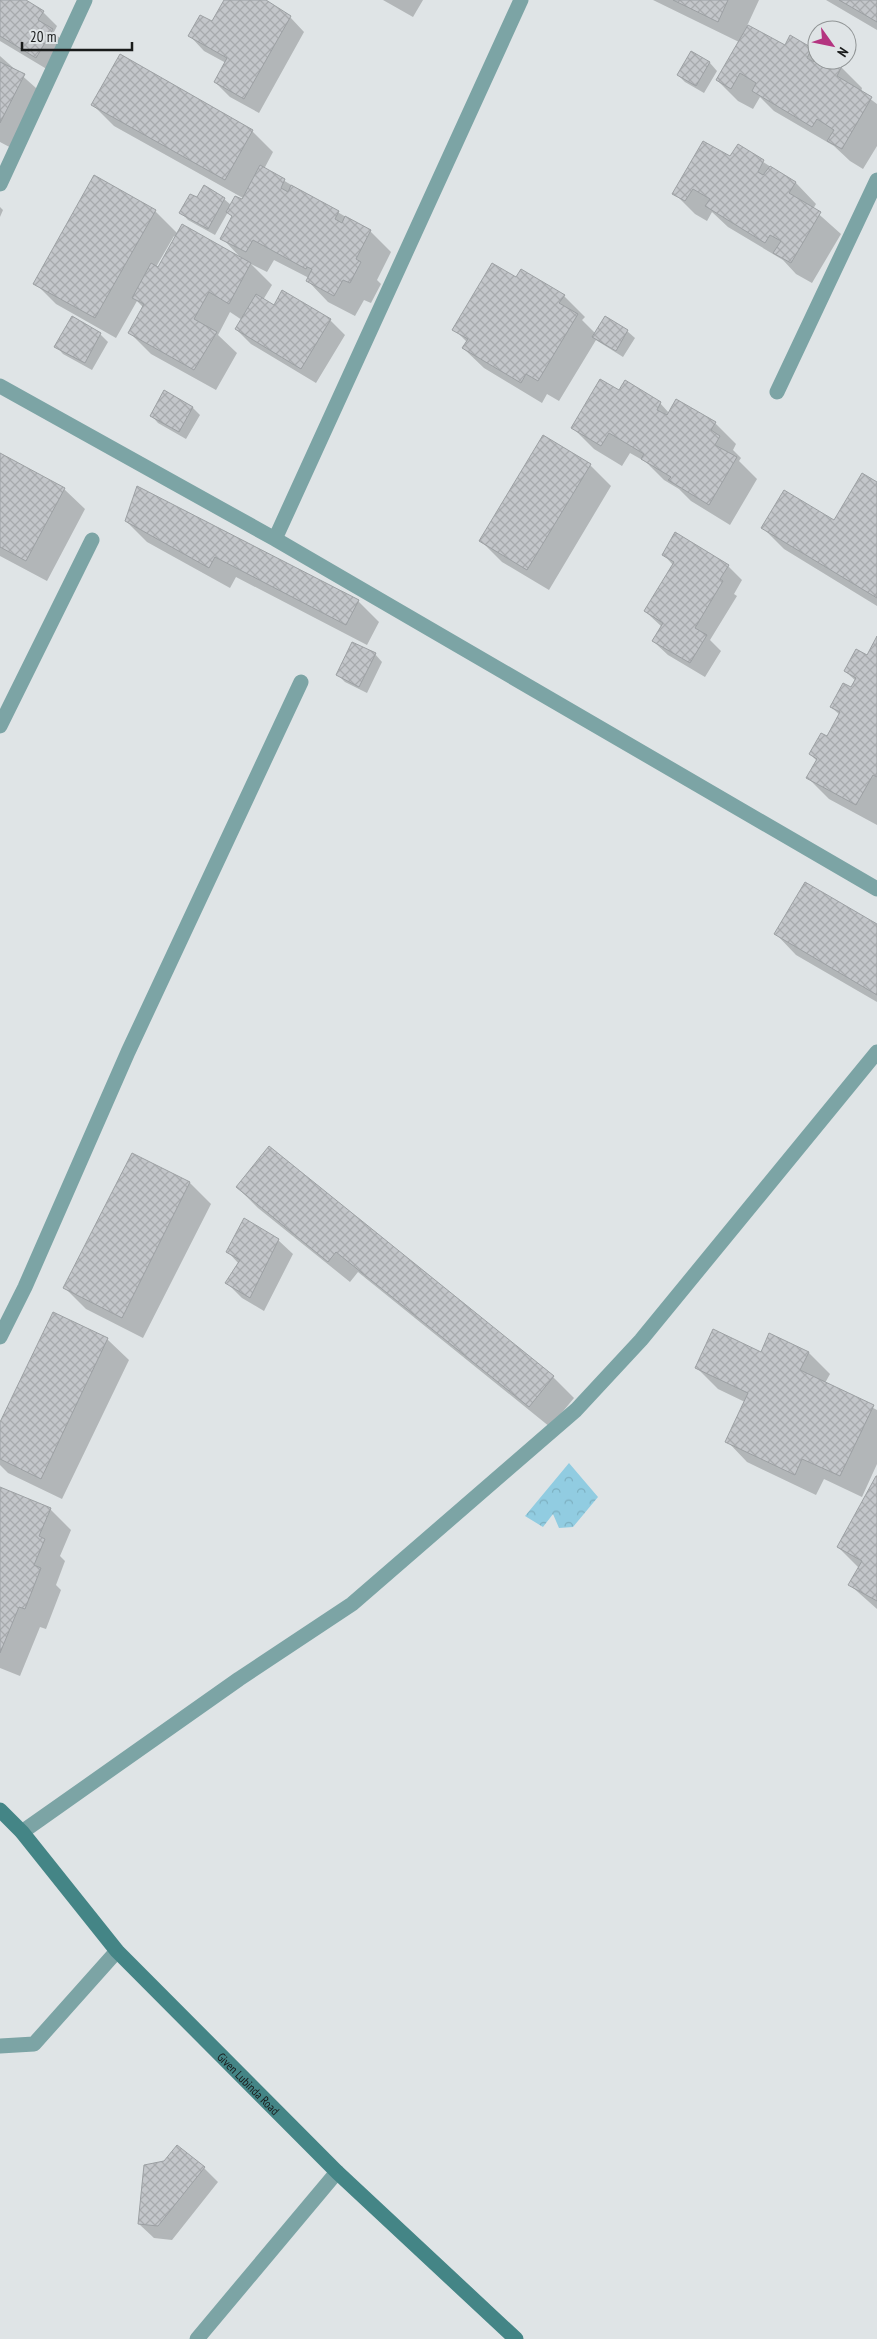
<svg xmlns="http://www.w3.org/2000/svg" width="877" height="2339" viewBox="0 0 877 2339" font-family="'PT Sans Narrow',sans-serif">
<defs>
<pattern id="park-crowns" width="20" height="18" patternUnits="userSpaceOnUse" patternTransform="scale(1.25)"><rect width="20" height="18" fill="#91cce1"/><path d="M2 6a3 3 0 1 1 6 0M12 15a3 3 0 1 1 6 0" fill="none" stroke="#7cafc0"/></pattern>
<pattern id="building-cross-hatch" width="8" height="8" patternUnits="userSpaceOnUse" patternTransform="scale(1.25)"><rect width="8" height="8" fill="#c3c6ca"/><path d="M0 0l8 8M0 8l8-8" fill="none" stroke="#a7aaad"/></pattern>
</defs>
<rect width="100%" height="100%" fill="#dfe4e6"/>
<path fill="url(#park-crowns)" d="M569,1463L598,1497L573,1527L559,1528L553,1514L543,1527L525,1516Z"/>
<path fill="#0003" fill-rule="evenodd" d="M0,0H23L43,12L57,26L54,32L66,45L50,71L0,41Z
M225,0H261L290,17L304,32L259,113L230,97L215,82L226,63L204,51L190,36L212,23Z
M383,0H423L413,17Z
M653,0H759L747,26L786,46L791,37L812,49L817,55V60H829L841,67L862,88L861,92L877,104V146L863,169L850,161L834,146L774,111L760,97L753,109L738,101L717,80L739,42Z
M826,0H877V30Z
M691,53L710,63L717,71L704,93L685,82L678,75Z
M0,56L45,96L17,151L0,142Z
M93,105L252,131L273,152L264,169L370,231L391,252L377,280L381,284L371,303L364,300L355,316L328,302L308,281L309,278L274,260L267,272L251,264L272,285L263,300L274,306L330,320L345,335L316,383L251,344L236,329L242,320L230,312L218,335L237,353L216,390L151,354L130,333L144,308L137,301L116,338L56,304L35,283L155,211L178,234L241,258L222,238L233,217L228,212L215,235L188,220L181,212L197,199H224L231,205L243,198L114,126ZM174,236L176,237L159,269L156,267Z
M738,146L796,183L816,204L813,209L841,234L812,283L796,274L783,260L728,227L712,212L707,221L695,214L674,193L731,157Z
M0,207L3,210L0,217Z
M517,279L564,296L585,317L582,320L595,333L627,331L635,338L623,357L596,340L559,401L547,394L542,403L484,368L463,348L467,342L454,329Z
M72,318L100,334L108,342L92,370L63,354L56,346Z
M619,392L660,403L669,413L715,423L736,444L733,450L741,458L739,461L757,479L730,525L691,501L679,489L664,480L646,462L630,453L622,466L594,449L573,428Z
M193,408L200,415L186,439L158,423L151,415Z
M544,437L590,465L611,486L549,590L502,562L481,541Z
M0,454L64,489L85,509L47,581L0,556Z
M877,484V606L784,549L763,528L834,522Z
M126,521L358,601L379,622L367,645L236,577L230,588L147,542Z
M664,555L728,566L742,580L734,594L737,596L710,640L721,651L705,677L668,655L653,641L662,627L645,611L673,565Z
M877,638V825L829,799L808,778L817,761L810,754L828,738L840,715L831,707L852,689L856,681L845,671L867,657Z
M375,654L382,662L367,693L345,682L338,675Z
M877,926V1002L796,955L776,934Z
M269,1148L553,1377L574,1398L550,1427L358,1272L350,1282L258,1208L237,1187Z
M132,1154L190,1183L211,1204L143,1338L86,1309L65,1288Z
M278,1240L293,1254L264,1311L242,1298L227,1283L239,1264L228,1252Z
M53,1314L108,1340L129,1360L62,1499L8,1473L0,1465V1425Z
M770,1335L809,1353L830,1374L825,1383L877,1410V1464L862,1497L824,1479L816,1495L747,1462L727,1441L745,1402L718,1389L697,1368L761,1354Z
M877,1478V1609L850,1585L859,1568L838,1547Z
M0,1488L50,1509L71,1530L60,1556L65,1561L56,1585L61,1590L46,1629L40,1627L20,1676L0,1668Z
M204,2168L218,2182L172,2240L154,2238L139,2224Z"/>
<path fill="url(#building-cross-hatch)" stroke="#9ca0a3" d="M0,0H26L44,11L38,20L53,29L36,58L0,36Z
M224,0H266L291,16L244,99L214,82L227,58L188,36L200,15L212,21Z
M673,0H728L718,22Z
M839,0H877V22Z
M748,25L785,45L790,35L812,48L807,58L814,62L817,58V60H831L842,66L837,76L872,97L842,149L827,141L834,130L817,119L812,127L752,91L756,83L740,73L731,89L716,80Z
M691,51L710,62L696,86L677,75Z
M120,54L253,130L225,180L91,105Z
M0,62L25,74L0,123Z
M703,141L730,156L738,144L764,160L758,172L763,175L770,166L796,182L789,193L821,212L791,263L773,253L781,241L770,235L765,243L705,206L710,199L693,189L685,201L672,194Z
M260,165L285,179L281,188L288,192L291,185L339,211L335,219L342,223L345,216L371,230L356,259L361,262L350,283L343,280L334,296L306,281L312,269L307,267L306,269L253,240L246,252L220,239L232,216L226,212L235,196L242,199Z
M94,175L156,210L95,318L33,284Z
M204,185L225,198L208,229L179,213L190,194L197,197Z
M182,224L251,263L229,304L209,292L194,319L217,332L194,370L128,333L144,304L132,298L151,263L158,267Z
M492,263L516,277L521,269L565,295L559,303L578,314L538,381L526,374L521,383L462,348L468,339L452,330Z
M282,290L331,319L301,369L235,329L256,294L274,305Z
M72,316L101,333L85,363L54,347Z
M605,316L628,330L616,351L592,337Z
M600,379L619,390L625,380L661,402L657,410L667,415L676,399L716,422L711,430L720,436L715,445L737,457L709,505L668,480L671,477L641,459L644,454L609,433L601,446L571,428Z
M164,390L193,407L179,432L150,416Z
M543,435L591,464L527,570L479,541Z
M0,453L65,488L26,561L0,547Z
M862,473L877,482V598L761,528L784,490L834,520Z
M137,486L359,600L346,625L215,557L209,568L125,521Z
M675,532L729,565L720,579L723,581L695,628L707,635L690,663L652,641L663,623L644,611L674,562L662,555Z
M877,636V777L873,775L856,805L806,778L817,759L809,754L821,733L827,736L840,712L830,707L843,683L851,687L856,678L844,671L856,649L867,655Z
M352,642L376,653L359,687L336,675Z
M805,882L877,924V995L774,934Z
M269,1146L554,1376L529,1407L336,1252L328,1262L236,1187Z
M132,1153L190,1182L122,1318L63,1288Z
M244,1218L279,1239L250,1298L225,1283L240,1260L226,1252Z
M53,1312L108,1338L41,1479L0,1459V1422Z
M713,1329L761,1352L769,1333L809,1352L800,1370L874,1405L840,1476L802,1459L795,1475L725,1442L748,1393L695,1368Z
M876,1476H877V1601L848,1585L862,1561L837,1547Z
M0,1487L51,1508L39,1536L45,1539L34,1565L41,1568L25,1609L19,1607L0,1653Z
M177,2145L205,2167L158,2226L138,2224L144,2165L164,2161Z"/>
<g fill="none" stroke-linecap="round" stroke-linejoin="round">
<path stroke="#7ca4a5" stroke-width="15" d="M0,2046L34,2044L117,1951"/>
<path stroke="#7ca4a5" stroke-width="15" d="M0,184L85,0
M0,386L275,539L521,0
M777,392L877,180
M275,539L877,889
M0,726L92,540
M0,1337L25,1287L128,1052L301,682
M22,1832L239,1679L352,1604L576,1410L641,1340L877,1052
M197,2339L337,2172"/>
<path stroke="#448586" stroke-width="15" id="s1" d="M0,1810L22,1832L117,1951L337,2172L516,2339"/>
</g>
<g text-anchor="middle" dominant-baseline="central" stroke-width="4" stroke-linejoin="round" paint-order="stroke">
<g font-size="12" fill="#191b1b" stroke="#dfe4e6">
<text stroke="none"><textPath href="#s1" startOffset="370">Given Lubinda Road</textPath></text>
</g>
</g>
<g transform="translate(832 45) rotate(123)"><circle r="24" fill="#dfe4e6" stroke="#909495"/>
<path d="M0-4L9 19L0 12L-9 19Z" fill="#b43480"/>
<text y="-8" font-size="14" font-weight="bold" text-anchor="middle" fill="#191b1b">N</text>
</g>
<path d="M22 42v8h110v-8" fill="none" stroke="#191b1b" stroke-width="2.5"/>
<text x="30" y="42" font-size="15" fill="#191b1b" stroke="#dfe4e6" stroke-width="4" paint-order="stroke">20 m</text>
</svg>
